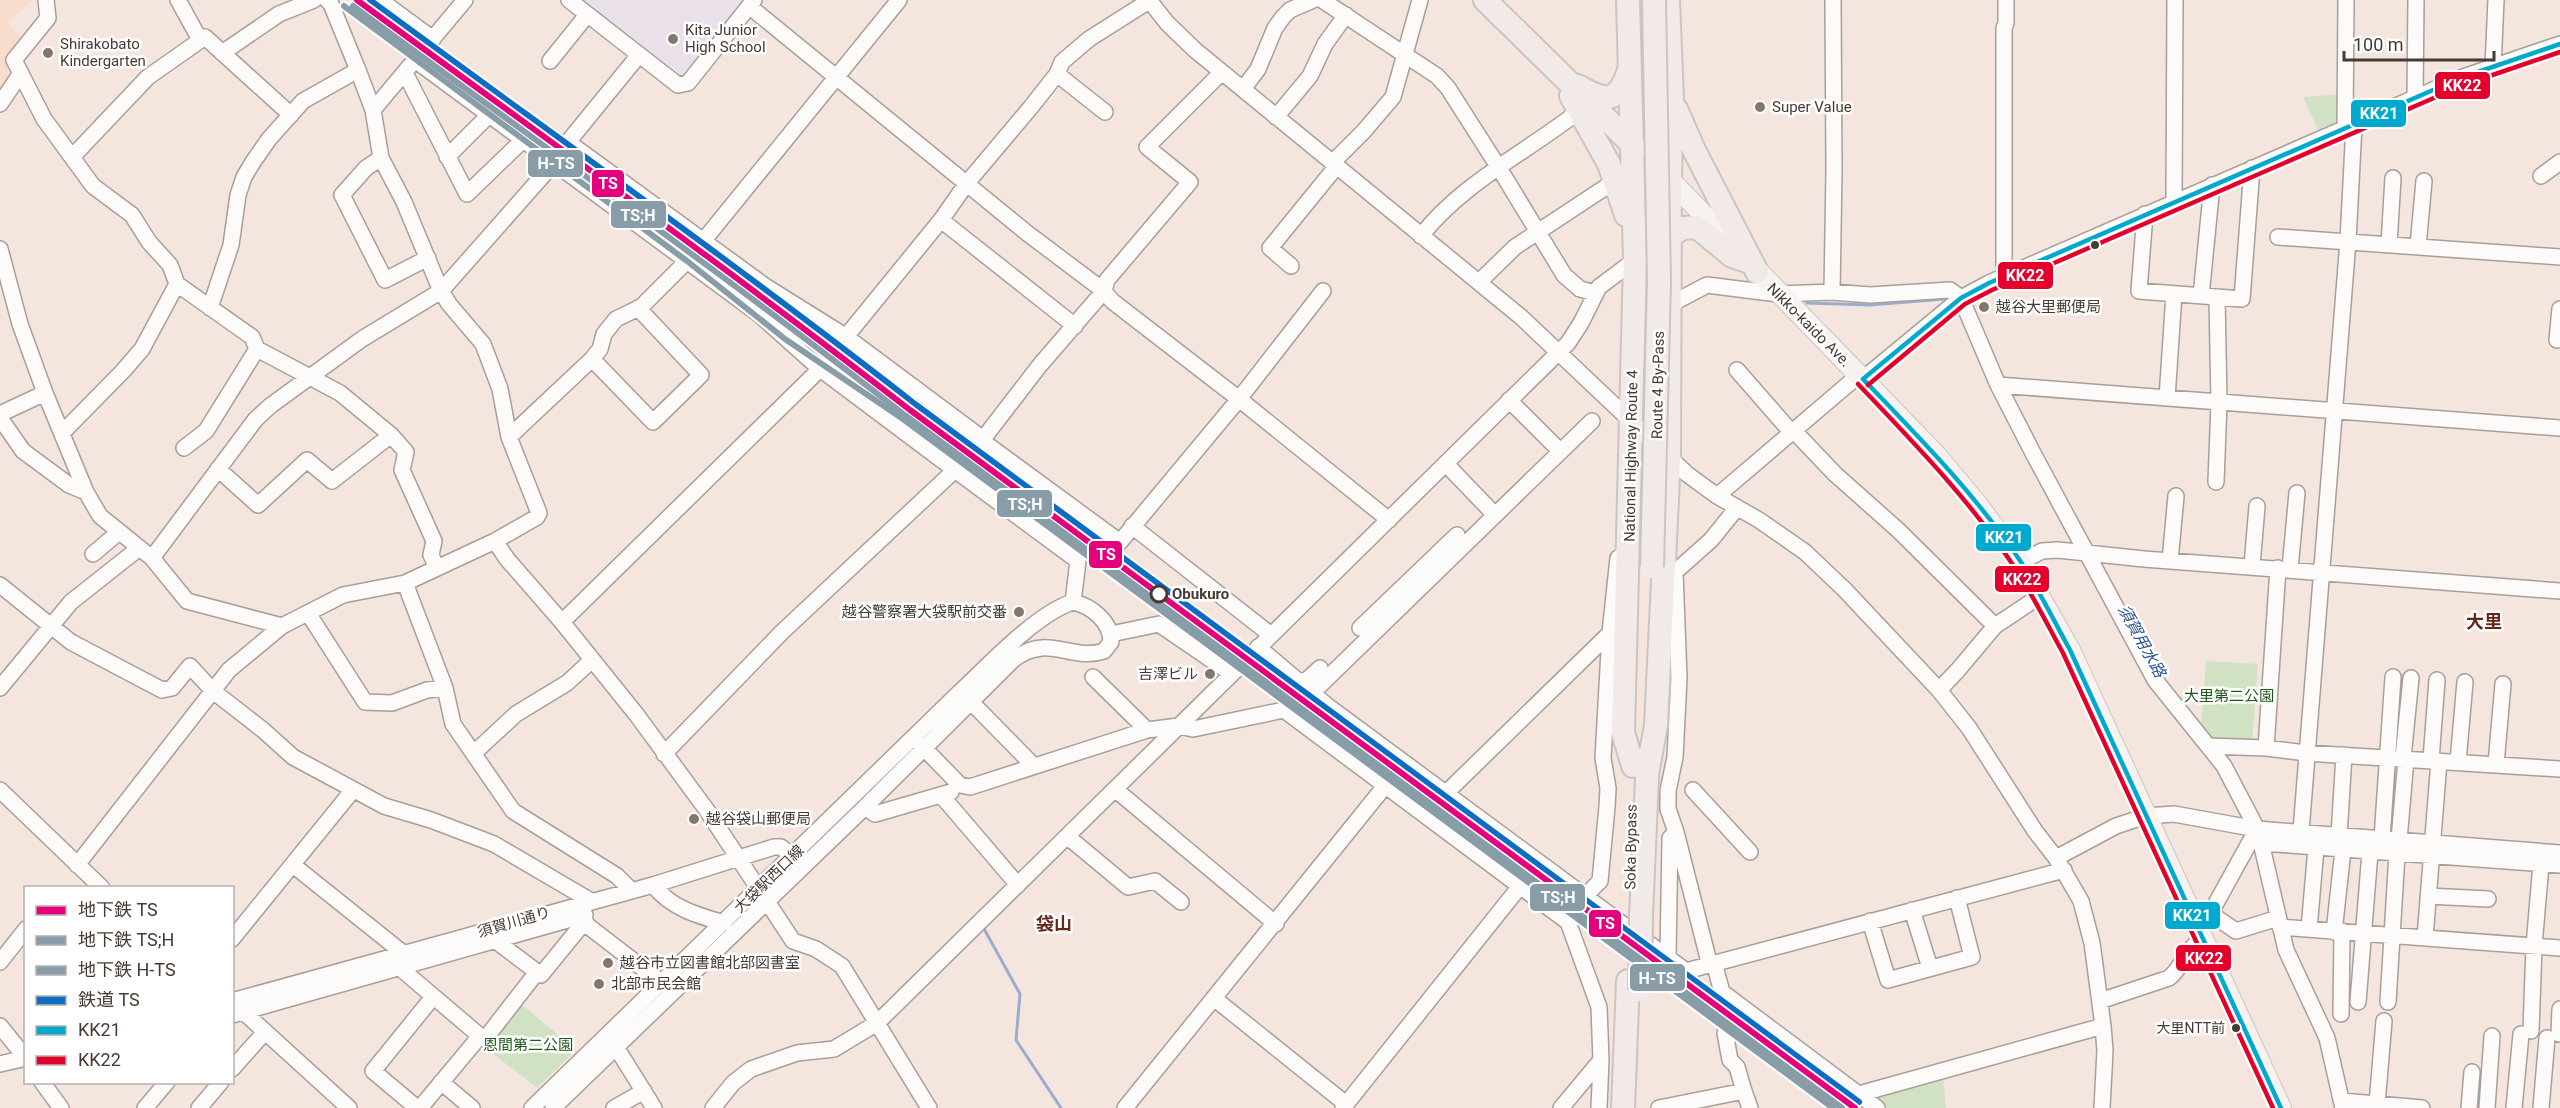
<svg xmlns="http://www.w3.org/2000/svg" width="2560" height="1108" viewBox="0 0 2560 1108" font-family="Roboto,'Noto Sans JP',sans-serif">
<rect width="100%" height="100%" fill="#f4e6de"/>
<path fill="#f8ddcc" d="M0,0H32L8,23L23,39L15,72L0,94Z"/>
<path fill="#eae0e9" d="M580,0H747L685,78L679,80Z"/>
<path fill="#d0e1c4" d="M2340,94V116L2337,124L2319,131L2303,97Z
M2206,661L2258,664L2252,742L2210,739L2201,728Z
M516,1000L576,1050L537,1088L482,1045Z
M1943,1077L1946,1108H1883L1868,1097Z"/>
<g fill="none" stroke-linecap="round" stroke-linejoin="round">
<path stroke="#9aadce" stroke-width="3" d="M1807,303L1870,305L1945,299
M983,927L1020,994L1016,1040L1061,1108
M2310,1018L2322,1045"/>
<g stroke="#aa9e98" stroke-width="18">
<path id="minor" d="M46,0L48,18L14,60L44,119L93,186L132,215L149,242L170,265L177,284L252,337L257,349L340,393L391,435L406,452L402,470L434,541L431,555L437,568
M178,0L200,40
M327,0L331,4L358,70
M380,0L433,39
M569,0L678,85L688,83L754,0
M1149,0L1167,23L1195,50L1521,317L1687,474L1717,496L1759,520L1805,552L1845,590L1939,690L1969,728L2035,831L2056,858L2081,901L2092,943L2103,1026L2105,1050L2102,1108
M1322,0L1437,76L1448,88L1499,168L1564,275L1580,289L1595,293
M2006,0V23L2004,28V264L2008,275
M749,6L1027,233L1104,291L1112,301L1239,399L1389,520
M222,53L279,14L314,0
M639,55L568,142L765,286L845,336L983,439
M415,60L760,315L819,368L955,470L782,632L664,754
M550,61L587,15
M2493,67L2496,0
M1222,72L1147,147L1190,182L1107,280L1104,291L1040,365L983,439L985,443L1120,542L1239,399L1323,291
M405,73L467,194L523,140
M1057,74L1105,112
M1243,89L1258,69L1275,28L1283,17L1290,10L1313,0
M2415,98L2416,0
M0,104L21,73
M373,110L465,0
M1276,117L1310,76L1325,44L1346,15
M2345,129L2346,0
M73,156L148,77L205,37L291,115
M447,157L488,116
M381,158L366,168L342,195L385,280L428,258
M1332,163L1364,131L1393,97L1420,0
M2541,176L2560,162
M2174,201L2175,0
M2145,214L2139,291L2242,299L2252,168
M941,220L1075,326
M1421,236C1462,183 1527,152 1579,111
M2278,237L2560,257
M2389,244L2393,178
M2418,246L2424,181
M0,249L20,324L45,393L86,492L100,516L152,558L187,601L282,626L343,595L405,583L495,541L537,517L539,513L509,437L500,389L483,344L449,304L441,291L404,202L381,158L373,110L358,70L303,101L269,139L253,162L244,177L238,195L231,245L210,308
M1291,266L1270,248L1336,167
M1479,282L1515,247L1615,181
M1832,292L1834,171L1833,0
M2201,296L2212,185
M1671,304L1707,285L1778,294L1832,292L1870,295L1950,290L1961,298L1998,385L2034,455L2155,680L2224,766L2257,829L2204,925L2198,928
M2557,340L2560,309
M592,359L653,422L701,375L638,308
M1737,370L1792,433
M1863,379L1961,298L1989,283L2463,77L2560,44
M1998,385L2560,428
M2167,398L2174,294
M1509,400L1560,451
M0,414L45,393
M0,418L23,451L69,485L86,492
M1794,431L1835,474L1898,530L1995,626
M63,432L123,371L142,349L177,284
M509,437L592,359L600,349L604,334L616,319L641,307L687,261L899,0
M184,448L206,431L257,349
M1446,464L1495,515
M218,469L258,505L307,460L332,481L391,435
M955,470L1078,561L1073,602
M2216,482L2219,403L2217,297
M1717,496L1859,375
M1736,509L1711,540L1675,572L1679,678L1675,757L1668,791V809L1676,832L1708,958L1716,970L1722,992L1877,1108
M1132,526L1271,635
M495,541L507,559L562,622L636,714L706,809L793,941L816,949L842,966L929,1108
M93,554L119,532
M152,558L255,420L270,406L362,339L441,291L553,164
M2170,561L2176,496
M2020,562L2042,551L2058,550L2144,559L2560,591
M2252,566L2257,506
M2290,569L2297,493
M405,583L445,688L453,724L513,811L617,876L631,890
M0,585L71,642L162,690L172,688L190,666L213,691L263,730L293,757L384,806L431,820L494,844L591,901
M308,613L365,702L392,703L427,690L445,688
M562,622L818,371L941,220L967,183L1031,107L1057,74L1062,62L1089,39L1149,1
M1360,628L1457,535
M1111,634L1159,624L1232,674
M1258,647L1329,707L1686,971L2064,870
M1093,677L1147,730
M1300,682L1308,679L1320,668
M0,688L71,602L138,549
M1939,690L1958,670L1995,626L2040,596
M1312,693L1592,421
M971,702L1034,766
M918,742L960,785L970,787L1147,730L1179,726L1568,343L1581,323L1599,287L1635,260
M2209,746L2266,748L2306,753L2560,769
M2266,748L2278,568
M474,753L516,714L567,683L592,660
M2403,758L2411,678
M2431,760L2437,680
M2458,762L2465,682
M2496,764L2503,684
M0,790L102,888
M1116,790L1276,924
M1693,790L1750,852
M1446,793L1610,633
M941,795L1018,885
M865,807L875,814L951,792
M2301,831L2348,241L2354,125
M2259,834L2286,950L2327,1038L2343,1108
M2339,836L2344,755
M1068,837L1128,887L1155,881L1181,902
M2382,839L2393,677
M2399,840L2406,759
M2263,843L2560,865
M2056,858L2116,826L2146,816L2174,814L2257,829L2560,853
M77,865L229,670L282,626
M293,865L403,953
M653,885C671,908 696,915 724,923
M1585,896L1600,881L1607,807L1608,788L1603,758L1610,633L1618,558
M2428,896L2488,899
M1912,910L1930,968
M584,912L585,921L588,926L662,983
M2211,914L2236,931L2278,918
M1870,921L1888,980L1972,957L1957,898
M2280,927L2560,948
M2309,929L2316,848
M2334,932L2343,850
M2425,938L2439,761
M232,939L353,790
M496,941L541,975L585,921
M1668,956L1670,838L1674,834
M397,961L400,968L480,1036
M0,962L26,929
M1215,999L1346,1104
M232,1001L653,885L774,847H781L792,856
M2100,1001L2169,978C2183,967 2187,947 2203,939
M2358,1002L2370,852
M2388,1002L2397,854
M237,1006L349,1108
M2341,1014L2342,931
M232,1015L585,915
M0,1026L26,1058
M2531,1031L2534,946L2541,864
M1725,1033L1730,1060L1737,1067L1744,1091
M2559,1034L2560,1009
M616,1047L654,1108
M0,1064L26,1058
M232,1069L265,1032
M42,1082L61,1108
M441,1082L472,1108
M1859,1094L2103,1026
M2342,1101L2422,1108
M2377,1104L2384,1021
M145,1108L167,1082
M199,1108L221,1082
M417,1108L373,1071L433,997
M420,1108L480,1036L485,1039L537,972
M532,1108L961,691C989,665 1037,613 1073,602C1092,606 1111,622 1111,642L1104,651C1071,662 1049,633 1014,659L865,807L553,1108
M614,1108L644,1091
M713,1108L733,1083L751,1069L797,1053L834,1049L877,1023L1179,726L1193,729L1284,710L1568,922L1599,1007L1601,1060L1561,1108
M1125,1108L1385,786
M1343,1108L1521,885
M1599,1108L1601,1060
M1659,1108L1744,1091L1750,1108
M2469,1108L2472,1072
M2487,1108L2492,1036
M2514,1108L2521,1034
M2541,1108L2547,1038"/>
</g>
<g stroke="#cbc4bf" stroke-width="22">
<path id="major" d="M1670,180L1936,455L1978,505L2020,562L2070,650L2281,1108"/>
</g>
<g stroke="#cbc4bf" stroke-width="26">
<path id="highway" d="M1485,0L1636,148
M1628,0L1635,260L1623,732L1633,766
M1578,86C1605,102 1618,104 1629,70
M1571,96L1609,164L1626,215
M1676,109L1694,150L1757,272
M1670,236L1683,228L1697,227L1732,256L1747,261
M1648,769L1656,725L1669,458L1670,180L1672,99L1668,0
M1641,916L1648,756
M1623,1108L1628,981"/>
</g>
<use href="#minor" stroke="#fdfbfa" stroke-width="15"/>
<use href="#major" stroke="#f7f1f0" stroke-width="20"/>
<use href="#highway" stroke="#f2e9e9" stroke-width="22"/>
<g stroke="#cbc4bf" stroke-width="26" stroke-linecap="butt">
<path id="highway-bridge" d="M1652,567L1659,282L1654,0
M1640,990L1641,916"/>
</g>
<use href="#highway-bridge" stroke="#f2e9e9" stroke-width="22"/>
<g stroke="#fff" stroke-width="9">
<path id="bus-1" d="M1863,379C1919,437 1976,495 2021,562C2039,590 2054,621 2070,650L2281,1108
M1863,379L1961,298L1989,283L2463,77L2560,44"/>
</g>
<g stroke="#fff" stroke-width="9">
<path id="bus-2" d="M1858,384C1913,442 1969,499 2013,565C2032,593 2047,624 2063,653L2273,1108
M1868,385L1965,304L1992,290L2466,84L2560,52"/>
</g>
<use href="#bus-1" stroke="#00a9ce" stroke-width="4.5"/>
<use href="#bus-2" stroke="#e4002b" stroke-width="4.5"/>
<g stroke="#fff" stroke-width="10">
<path id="rail-1" d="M370,0C552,134 737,265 915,404L1859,1102"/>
</g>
<use href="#rail-1" stroke="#0f6cc3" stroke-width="6"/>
<g stroke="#fff" stroke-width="10">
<path id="metro-1" d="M357,0C542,136 729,269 910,410L1855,1108"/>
</g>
<g stroke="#fff" stroke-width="10">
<path id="metro-2" d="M353,6C537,142 725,275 906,416L1842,1108"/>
</g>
<g stroke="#fff" stroke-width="10">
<path id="metro-3" d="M344,6L687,261L785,339L903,419L1833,1108"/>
</g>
<use href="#metro-1" stroke="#e5007d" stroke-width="6"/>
<use href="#metro-2" stroke="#889da8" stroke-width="6"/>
<use href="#metro-3" stroke="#889da8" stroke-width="6"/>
</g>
<g fill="#83766e" stroke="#fff" stroke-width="2">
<circle cx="673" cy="39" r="6"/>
<circle cx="48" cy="53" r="6"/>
<circle cx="1760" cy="107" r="6"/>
<circle cx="1984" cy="307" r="6"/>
<circle cx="1019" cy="612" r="6"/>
<circle cx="1210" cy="674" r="6"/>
<circle cx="694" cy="819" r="6"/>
<circle cx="608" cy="963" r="6"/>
<circle cx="599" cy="984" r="6"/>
</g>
<g fill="#463a32" stroke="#fff" stroke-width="2">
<circle cx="2095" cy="245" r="5"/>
<circle cx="2236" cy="1028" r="5"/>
</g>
<circle fill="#fff" stroke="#463a32" stroke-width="3" cx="1159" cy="594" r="8"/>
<g text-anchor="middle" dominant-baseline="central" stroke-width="5" stroke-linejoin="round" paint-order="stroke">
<g font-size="14" fill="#463a32" stroke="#fff" text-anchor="end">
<text x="2225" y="1028">大里NTT前</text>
</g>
<g font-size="15" fill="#463a32" stroke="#fff" text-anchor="start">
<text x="685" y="30">Kita Junior<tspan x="685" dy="17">High School</tspan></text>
<text x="60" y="44">Shirakobato<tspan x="60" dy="17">Kindergarten</tspan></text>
<text x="1772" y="107">Super Value</text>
<text x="1996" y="307">越谷大里郵便局</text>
<text x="1007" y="612" text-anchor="end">越谷警察署大袋駅前交番</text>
<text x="1198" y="674" text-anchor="end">吉澤ビル</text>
<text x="706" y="819">越谷袋山郵便局</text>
<text x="620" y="963">越谷市立図書館北部図書室</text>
<text x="611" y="984">北部市民会館</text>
</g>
<g font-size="15" fill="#463a32" stroke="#fff">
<text transform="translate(1809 325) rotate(45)">Nikko-kaido Ave.</text>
<text transform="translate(1658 385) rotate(-89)">Route 4 By-Pass</text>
<text transform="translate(1631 456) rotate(-89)">National Highway Route 4</text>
<text transform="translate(1631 847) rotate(-89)">Soka Bypass</text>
<text transform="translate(769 879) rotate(-44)">大袋駅西口線</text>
<text transform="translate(514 922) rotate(-16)">須賀川通り</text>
</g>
<g font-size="15" font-weight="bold" fill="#463a32" stroke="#fff" text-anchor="start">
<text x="1172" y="594">Obukuro</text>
</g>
<g font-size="15" fill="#1d5a19" stroke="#fff">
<text x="2229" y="696">大里第二公園</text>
<text x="528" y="1045">恩間第二公園</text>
</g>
<g font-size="16" font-style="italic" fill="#2c5595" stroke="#fff">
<text transform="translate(2142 641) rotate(61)">須賀用水路</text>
</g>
<g font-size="18" font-weight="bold" fill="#682518" stroke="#fff">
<text x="2484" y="621">大里</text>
<text x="1054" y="923">袋山</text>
</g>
</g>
<g stroke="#fff" stroke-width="2">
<rect x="2434" y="71" width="57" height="29" rx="6" fill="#e4002b"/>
<rect x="2350" y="99" width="57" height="29" rx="6" fill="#00a9ce"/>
<rect x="527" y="149" width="57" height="29" rx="6" fill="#889da8"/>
<rect x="591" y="169" width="34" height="29" rx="6" fill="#e5007d"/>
<rect x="610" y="200" width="57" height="29" rx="6" fill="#889da8"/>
<rect x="1997" y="261" width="57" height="29" rx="6" fill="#e4002b"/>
<rect x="996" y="489" width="57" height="29" rx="6" fill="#889da8"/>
<rect x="1975" y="523" width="57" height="29" rx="6" fill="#00a9ce"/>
<rect x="1088" y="540" width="35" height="29" rx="6" fill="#e5007d"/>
<rect x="1994" y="565" width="56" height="28" rx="6" fill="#e4002b"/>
<rect x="1529" y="883" width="57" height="29" rx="6" fill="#889da8"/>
<rect x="2164" y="901" width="57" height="29" rx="6" fill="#00a9ce"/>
<rect x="1588" y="909" width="34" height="29" rx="6" fill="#e5007d"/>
<rect x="2175" y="944" width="57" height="28" rx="6" fill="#e4002b"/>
<rect x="1629" y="963" width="57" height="29" rx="6" fill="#889da8"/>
</g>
<g font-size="16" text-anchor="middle" font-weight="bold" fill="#fff">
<text x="2462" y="91">KK22</text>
<text x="2379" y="119">KK21</text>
<text x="556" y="169">H-TS</text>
<text x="608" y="189">TS</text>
<text x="638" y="221">TS;H</text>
<text x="2025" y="281">KK22</text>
<text x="1025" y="510">TS;H</text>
<text x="2004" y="543">KK21</text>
<text x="1106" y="560">TS</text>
<text x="2022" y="585">KK22</text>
<text x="1558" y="903">TS;H</text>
<text x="2192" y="921">KK21</text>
<text x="1605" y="929">TS</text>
<text x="2204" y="964">KK22</text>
<text x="1657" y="984">H-TS</text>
</g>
<rect x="24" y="886" width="210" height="198" fill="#ffffff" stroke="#b5b0ad" stroke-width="1.5"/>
<rect x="36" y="906" width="30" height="9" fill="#e5007d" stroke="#b5b0ad" stroke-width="1.5"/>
<text x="78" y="916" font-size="18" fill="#463a32">地下鉄 TS</text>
<rect x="36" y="936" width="30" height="9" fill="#889da8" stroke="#b5b0ad" stroke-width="1.5"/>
<text x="78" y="946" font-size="18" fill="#463a32">地下鉄 TS;H</text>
<rect x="36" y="966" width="30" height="9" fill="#889da8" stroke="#b5b0ad" stroke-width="1.5"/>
<text x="78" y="976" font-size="18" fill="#463a32">地下鉄 H-TS</text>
<rect x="36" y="996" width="30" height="9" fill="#0f6cc3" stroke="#b5b0ad" stroke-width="1.5"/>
<text x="78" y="1006" font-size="18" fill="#463a32">鉄道 TS</text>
<rect x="36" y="1026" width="30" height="9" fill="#00a9ce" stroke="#b5b0ad" stroke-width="1.5"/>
<text x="78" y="1036" font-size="18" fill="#463a32">KK21</text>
<rect x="36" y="1056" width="30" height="9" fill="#e4002b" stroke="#b5b0ad" stroke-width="1.5"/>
<text x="78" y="1066" font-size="18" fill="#463a32">KK22</text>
<path d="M2344 51v9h150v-9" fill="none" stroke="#463a32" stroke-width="3"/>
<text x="2353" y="51" font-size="18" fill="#463a32" stroke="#ffffff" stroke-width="4.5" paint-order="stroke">100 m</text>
</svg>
